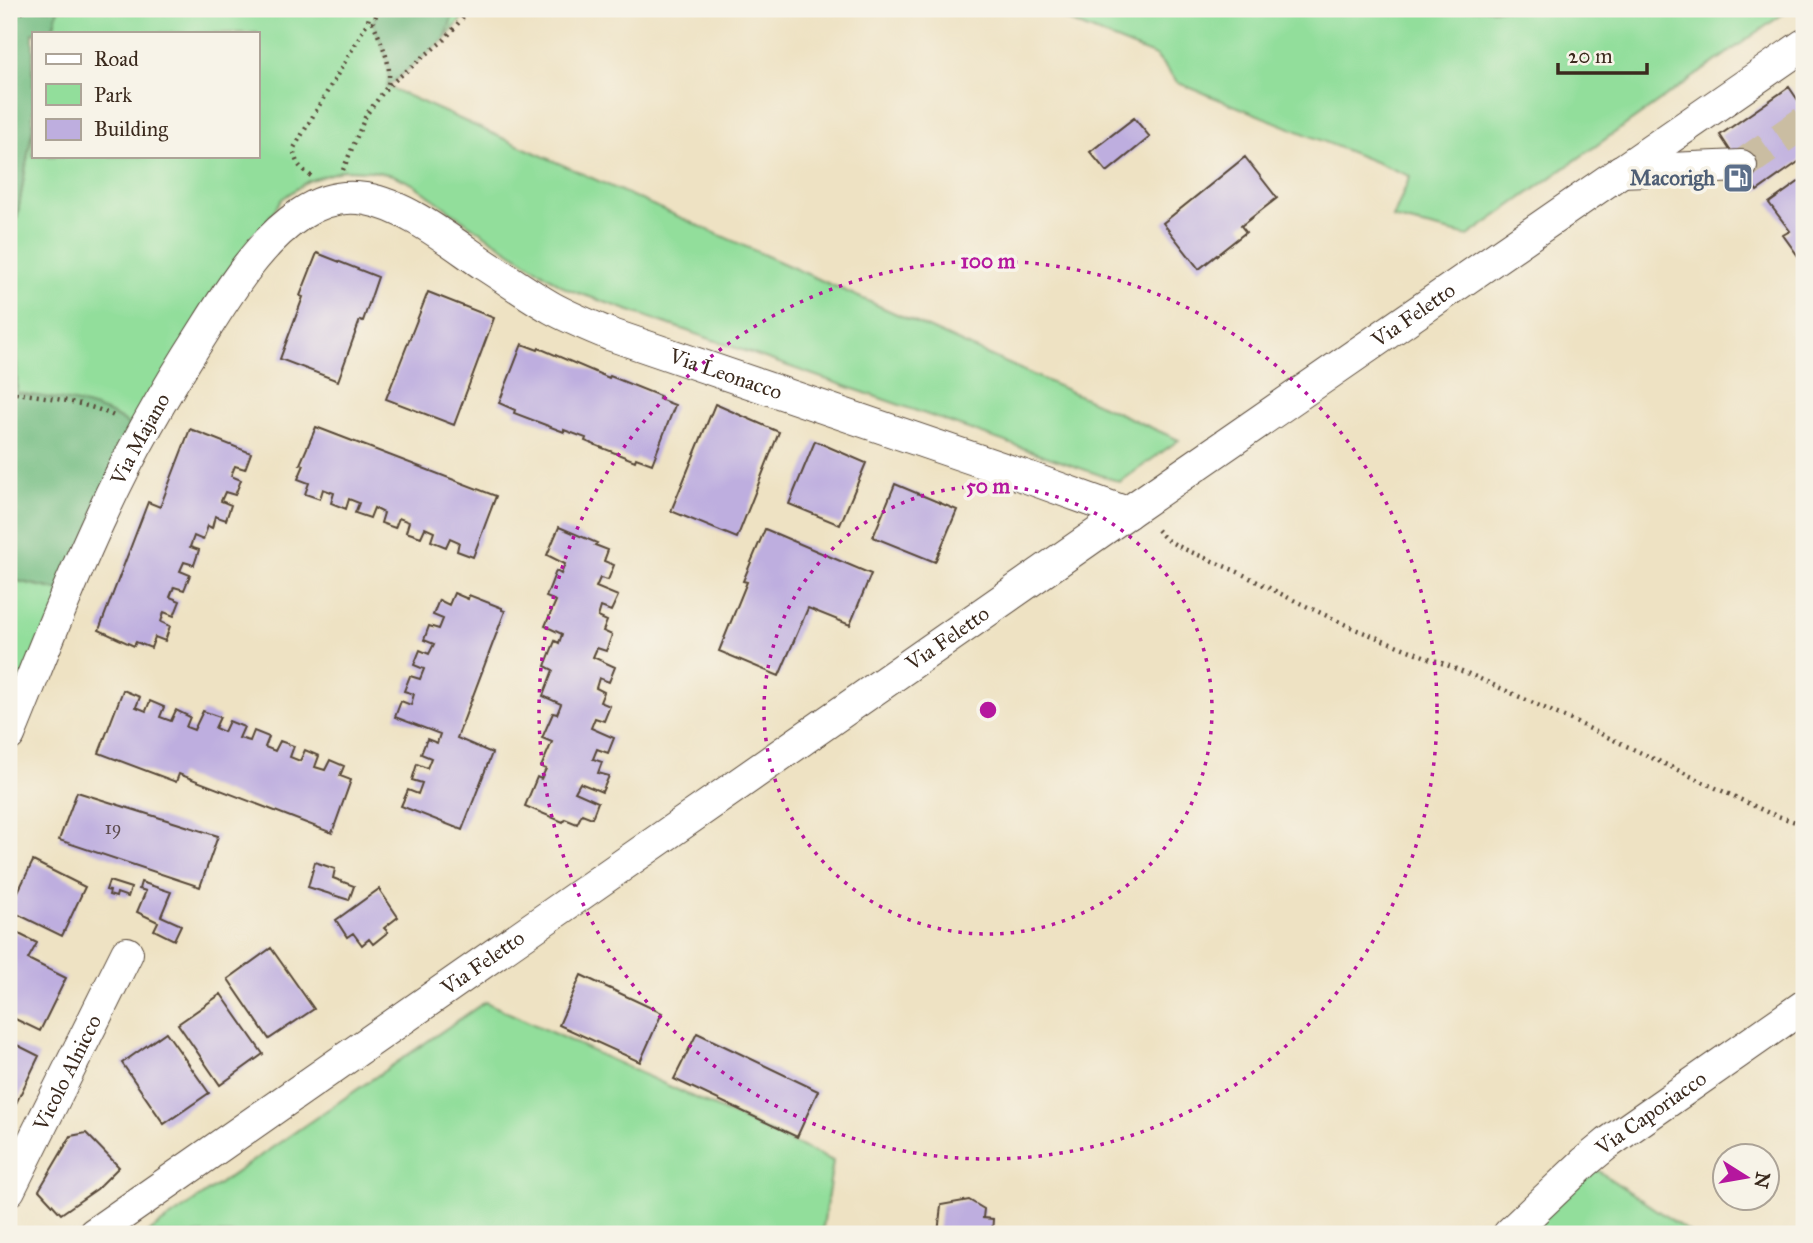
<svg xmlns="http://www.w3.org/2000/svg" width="1813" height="1243" viewBox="0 0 1813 1243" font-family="'IM FELL Great Primer',serif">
<rect width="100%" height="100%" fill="#f7f3e8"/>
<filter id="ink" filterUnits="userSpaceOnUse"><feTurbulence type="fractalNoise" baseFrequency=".0143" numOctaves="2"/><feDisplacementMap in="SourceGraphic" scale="14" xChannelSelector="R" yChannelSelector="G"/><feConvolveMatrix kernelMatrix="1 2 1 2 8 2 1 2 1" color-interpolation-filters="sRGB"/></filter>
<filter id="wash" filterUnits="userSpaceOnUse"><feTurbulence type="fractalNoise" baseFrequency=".00686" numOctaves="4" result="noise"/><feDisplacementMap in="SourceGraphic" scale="28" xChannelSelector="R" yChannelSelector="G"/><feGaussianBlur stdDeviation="1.57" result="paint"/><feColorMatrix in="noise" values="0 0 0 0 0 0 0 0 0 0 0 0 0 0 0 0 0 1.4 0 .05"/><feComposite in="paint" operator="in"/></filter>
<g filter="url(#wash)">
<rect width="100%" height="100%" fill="#eee2c3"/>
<path fill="#92de9b" stroke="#66845c" stroke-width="2" d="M58,9H379L374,22C381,43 392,64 388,87L1179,440L1120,482L567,289L467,223L413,184L393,175L372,171L343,170L308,181L282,199L261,230L143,435L89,407L62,400L17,393L13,241L33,125V156H257V33H52Z
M455,9H470L445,39Z
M1039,9H1790L1468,236L1393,218L1410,176L1178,83L1156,56Z
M9,579L67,592L9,735Z
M485,1002L833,1161L822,1234H146Z
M1585,1162L1692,1234H1517Z"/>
<path fill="#75bd83" stroke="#587450" stroke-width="2" d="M9,9H58L52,33H33V125L13,241L17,393C49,398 86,401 115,416C125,421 134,429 143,435L67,592L9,579Z
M379,9H455L445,39L387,87C393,65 381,43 373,22Z"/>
<g id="blocks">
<path fill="#beaedf" d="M1789,87L1804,109V158L1757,191L1720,135Z
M1134,118L1150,137L1107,172L1090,152Z
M1245,157L1277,198L1241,226L1246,232L1199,269L1163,223Z
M1804,178V258L1802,254L1798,256L1783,235L1790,231L1769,203Z
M317,253L378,277L363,321L360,320L338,381L280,359L303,297L300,296Z
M428,292L494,318L454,425L386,399Z
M522,344L538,350L539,348L609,378L610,376L660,396L659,399L675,405L652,464L636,458L635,461L585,441L586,438L564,430V432L514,413L515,410L499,403Z
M715,404L779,432L737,538L671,511Z
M316,427L496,496L473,557L457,551L459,542L450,538L446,547L431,541L434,532L425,528L421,537L406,532L409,522L399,518L395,528L381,523L384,513L374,508L370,518L355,513L359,503L349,499L346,509L331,503L334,493L323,489L320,499L305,494L309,483L298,479L304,465L300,464Z
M190,429L251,453L245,469L235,466L231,476L241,480L235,495L225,492L221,501L231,505L226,520L215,516L212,528L208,526L203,540L194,536L190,547L199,550L194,565L184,562L180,571L190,575L184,590L174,587L170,597L180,601L174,616L164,612L161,622L170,626L165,641L155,637L151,648L136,642L134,646L99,630L148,502L160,507Z
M815,441L866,463L840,525L789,504Z
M895,484L957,510L935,562L873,537Z
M559,527L597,543L595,545L608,550L604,561L614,565L608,580L600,578L596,587L618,596L611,611L601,607L598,617L607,621L603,631L612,635L606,651L597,648L593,657L615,667L609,682L599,678L596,688L604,692L600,702L610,706L604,721L595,718L591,728L614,738L608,753L597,749L593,759L602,762L598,773L609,776L602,792L580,783L575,792L598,802L592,818L582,814L577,824L565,819L563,822L525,806L537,777L541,779L546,769L541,767L552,742L542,738L553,713L557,714L561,704L543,696L553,670L545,666L555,641L559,643L562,634L545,626L556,601L546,597L556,571L561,574L565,564L547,555Z
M765,529L871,574L850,625L808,608L779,676L719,651L747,582L743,581Z
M454,593L468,599L469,595L502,608V610L505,611L457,738L492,753L462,830L401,806L408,790L418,794L422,783L412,780L417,764L427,768L431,758L421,754L427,739L437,743L440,734L395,717L401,701L411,705L414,694L404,691L410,676L420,679L424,669L414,665L420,650L429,654L434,644L424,640L429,626L439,629L443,619L433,615L439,600L449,605Z
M123,690L140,697L136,707L146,711L150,701L164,707L160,717L171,721L176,710L190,717L186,727L194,730L203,711L220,717L215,728L224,732L229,721L244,727L239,738L250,741L254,731L269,737L265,747L275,751L280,741L294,746L290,757L300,761L305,750L319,756L315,767L325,770L330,760L344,766L340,776L351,780L332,833L179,774L176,782L99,753Z
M77,792L218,836L200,887L59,840Z
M33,861L85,887L62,936L9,910Z
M315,862L335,869L333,878L354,886L349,900L308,887Z
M109,881L131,888L128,897L117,893L116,897L109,895L110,891L106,890Z
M141,882L171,892L161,916L181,925L174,940L154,930L158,922L137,912L146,891L139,889Z
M379,889L398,917L384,928L388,932L373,944L369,939L362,945L353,933L347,937L336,920Z
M9,929L37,943L28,959L66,978L40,1031L9,1016Z
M271,948L314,1009L269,1039L228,979Z
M581,975L662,1013L640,1062L559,1025Z
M221,994L263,1054L220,1085L178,1024Z
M166,1032L209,1093L164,1124L122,1063Z
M697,1033L818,1091L797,1137L674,1079Z
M11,1042L39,1056L11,1114L9,1113V1045Z
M86,1133L119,1167L97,1189L61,1214L39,1190L71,1136Z
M969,1200L984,1209L983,1218L993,1219L992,1234H938L941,1205Z"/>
</g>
</g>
<g filter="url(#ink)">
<use href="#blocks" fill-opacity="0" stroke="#564637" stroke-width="2"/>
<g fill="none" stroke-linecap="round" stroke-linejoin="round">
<path stroke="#cabda2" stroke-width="32" stroke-dasharray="32 16" stroke-linecap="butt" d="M1741,166L1804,122"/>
<g stroke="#564637" stroke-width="34">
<g id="minor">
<path d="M1621,171L1741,166"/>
<path id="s1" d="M9,735C39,662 67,588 101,516C130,452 166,390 204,331C229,291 260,241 301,214C320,201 342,195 366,199C407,206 450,241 485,265C507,279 529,295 552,308C570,318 590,326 609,334L1027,477L1127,513"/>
<path id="s2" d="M9,1190L127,953"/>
<path id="s3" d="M94,1234L1127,513L1804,45"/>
<path id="s4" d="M1509,1234L1585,1162L1608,1143L1804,1006"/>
</g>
</g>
<path stroke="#564637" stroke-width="4.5" stroke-dasharray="2 5" stroke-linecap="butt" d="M379,9L373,22C380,41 393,64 388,84
M9,19L29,9
M343,170L366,115L387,87L445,39L470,9
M311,176C300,168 294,162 294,148L356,43L368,21L371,9
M9,392C45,397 84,401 116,417
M1157,530L1167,540L1182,548L1238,572L1289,598L1355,629L1467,673L1584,726L1769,813L1804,825"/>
<use href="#minor" stroke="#fff" stroke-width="32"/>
</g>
</g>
<g fill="none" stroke="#b5179e" stroke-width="3.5" stroke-dasharray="3.5 7">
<circle cx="988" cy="710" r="224"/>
<circle cx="988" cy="710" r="449"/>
</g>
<defs>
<g id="fuel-square" transform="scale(1.575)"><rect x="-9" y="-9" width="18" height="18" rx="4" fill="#5c6f8a" stroke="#f7f3e8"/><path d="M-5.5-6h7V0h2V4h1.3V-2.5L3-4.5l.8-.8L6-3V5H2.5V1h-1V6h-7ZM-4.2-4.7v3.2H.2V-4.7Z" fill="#fff"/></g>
</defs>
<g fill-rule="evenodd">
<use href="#fuel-square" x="1738" y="178"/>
</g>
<g text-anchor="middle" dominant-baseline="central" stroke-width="7" stroke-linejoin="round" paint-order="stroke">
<g font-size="18" fill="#5c4b4e">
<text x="113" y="828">19</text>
</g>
<g font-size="21" font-weight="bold" fill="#4e5e75" stroke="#f7f3e8" text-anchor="end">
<text x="1715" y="178">Macorigh</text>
</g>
<g font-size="21" fill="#3b2a1e" stroke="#f7f3e8">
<text stroke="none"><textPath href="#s3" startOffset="1608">Via Feletto</textPath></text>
<text stroke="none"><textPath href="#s1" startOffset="1074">Via Leonacco</textPath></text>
<text stroke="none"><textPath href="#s1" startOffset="324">Via Majano</textPath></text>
<text stroke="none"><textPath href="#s3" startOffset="1041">Via Feletto</textPath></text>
<text stroke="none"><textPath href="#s3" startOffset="474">Via Feletto</textPath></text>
<text stroke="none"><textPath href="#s2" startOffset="131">Vicolo Alnicco</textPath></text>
<text stroke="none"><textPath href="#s4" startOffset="187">Via Caporiacco</textPath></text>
</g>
</g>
<circle cx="988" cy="710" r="10" fill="#b5179e" stroke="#f7f3e8" stroke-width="3.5"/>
<g font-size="21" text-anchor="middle" font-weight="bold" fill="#b5179e" stroke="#f7f3e8" stroke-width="7" stroke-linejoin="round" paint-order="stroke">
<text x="988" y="268">100 m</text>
<text x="988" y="493">50 m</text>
</g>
<rect width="1813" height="1243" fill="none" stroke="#f7f3e8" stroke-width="35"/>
<rect x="32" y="32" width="228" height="126" fill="#f7f3e8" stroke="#aca397" stroke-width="2"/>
<rect x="46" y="54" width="35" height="10" fill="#ffffff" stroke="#aca397" stroke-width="2"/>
<text x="94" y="66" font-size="21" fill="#3b2a1e">Road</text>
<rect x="46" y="84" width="35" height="21" fill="#92de9b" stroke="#aca397" stroke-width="2"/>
<text x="94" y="102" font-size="21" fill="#3b2a1e">Park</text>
<rect x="46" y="119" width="35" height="21" fill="#beaedf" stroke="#aca397" stroke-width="2"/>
<text x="94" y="136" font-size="21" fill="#3b2a1e">Building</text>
<g transform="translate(1746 1177) rotate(101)"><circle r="33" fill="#f7f3e8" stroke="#aca397" stroke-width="2"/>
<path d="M0-5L12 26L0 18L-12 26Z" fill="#b5179e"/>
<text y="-10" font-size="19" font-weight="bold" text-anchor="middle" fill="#3b2a1e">N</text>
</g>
<path d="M1558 63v10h89v-10" fill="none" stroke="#3b2a1e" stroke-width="3.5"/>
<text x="1568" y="63" font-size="21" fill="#3b2a1e" stroke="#f7f3e8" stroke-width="5" paint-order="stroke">20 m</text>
</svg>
